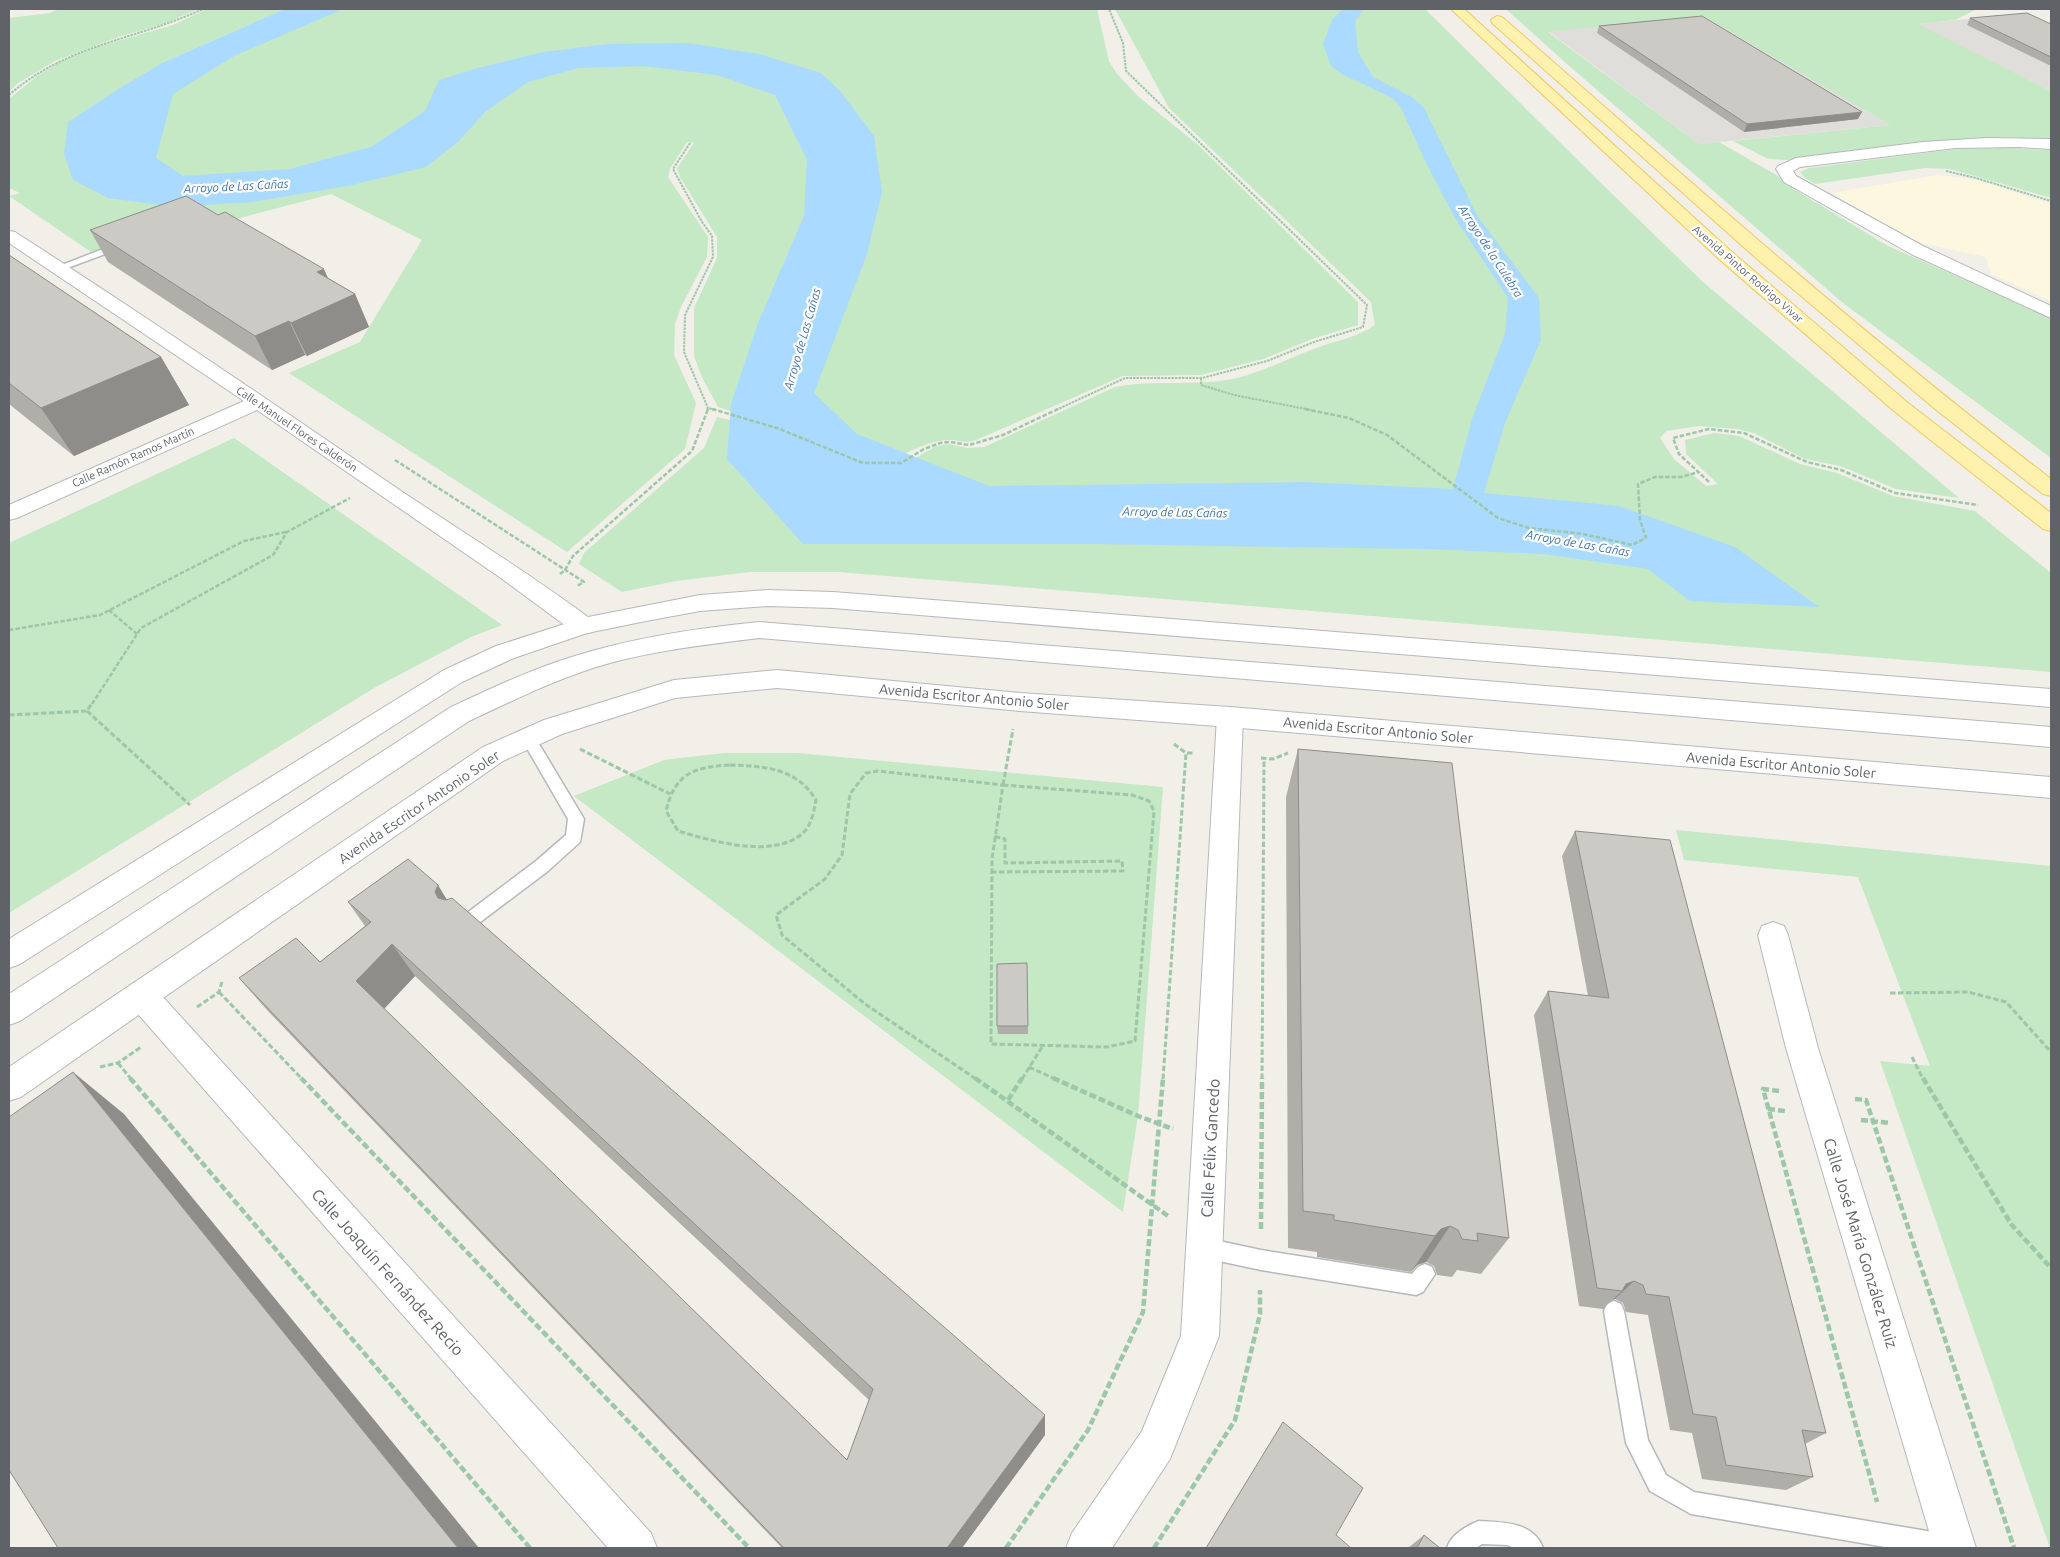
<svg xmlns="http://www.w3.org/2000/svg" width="2060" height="1557" viewBox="0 0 2060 1557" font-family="Ubuntu,sans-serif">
<rect width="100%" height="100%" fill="#f1efe8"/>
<path fill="#fef7e0" d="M1938,175L1978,180L2051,204V301L1991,274L1986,257L1916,242L1832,193Z"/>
<path fill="#e0deda" d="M2028,13L2051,24V91L1917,24Z
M1703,16L1890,125L1699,144L1548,31Z"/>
<path fill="#c5e8c5" d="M59,9H198L166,23L118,37L55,61L18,83L9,92V18L50,13Z
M207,9H285L162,63L305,9H1097L1109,61L1117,74L1139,97L1198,145L1358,302V325L1312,339L1263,359L1201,375L1123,376L976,440C964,444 960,440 949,440C929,440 908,453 890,461L718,407L702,377L694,356V308L717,258V237L680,177L677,168L694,143L687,142L670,169L668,177L708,237L707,257L681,307L675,324L674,355L696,403L685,449L567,552L289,373L360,342L422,240L331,194L202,228L166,226L91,252L9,196L20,193L9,188V99L37,76L62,61L97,47L173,25Z
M1115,9H1425L1602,184L1703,282L1959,498L1896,489L1840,466L1805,459L1754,433L1737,429L1699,426L1666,431L1660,438L1674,459L1706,486L1718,484L1686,454L1685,440L1714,433L1739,436L1800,464L1837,473L1893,496L1975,511L2051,573V672L838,572H750L676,581L622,592L579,564L584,553L704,448L717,417L907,463L936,446L949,444L967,448L984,447L1115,387C1155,379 1197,387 1237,378C1265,371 1291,357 1319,347C1338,340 1358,337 1375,325L1371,302L1169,108Z
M1506,9H1977L1955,20L1918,24L2051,91V140L2007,137L1972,138L1790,160L1768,159L1733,141L1890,125L1703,16L1548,32L1699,144L1719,142L1790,183L1797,191L1888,246L2051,318V458L1843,303L1567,64Z
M2002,148L2051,150V198L1950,169L1925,168L1815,184L1805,178L1800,172L1809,168L1956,149Z
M234,438L502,625L471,637L374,688L9,913V543Z
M724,753H797L1163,787L1138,1116L1123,1212L574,796L664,760Z
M1676,830L2051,866V1548H2050L1880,1061L1930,1066L1858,877L1684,860Z"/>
<path fill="#aadaff" d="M285,9H343L234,56L173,94L156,158L183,176L290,169L371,147L425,111L439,80L474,69L543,52L607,44L687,43L759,54L821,73L840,91L874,136L882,192L867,254L814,393L857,434L989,486L1304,482L1453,489L1473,416L1505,334L1508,298L1455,218L1428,167L1400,106L1392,98L1342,74L1331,66L1323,44L1332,20L1343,9H1364L1355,21L1358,52L1373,77L1412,97L1424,108L1478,217L1539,298L1541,340L1505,423L1484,493L1619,506L1735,547L1819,607L1690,601L1648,569L1543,554L1425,549L1095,544H803L727,459L731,404L758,323L804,216L807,160L775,95L717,75L643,66L578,68L528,82L485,112L458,142L426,167L352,185L253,202L175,207L108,198L73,180L64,154L68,122L117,90L162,63Z"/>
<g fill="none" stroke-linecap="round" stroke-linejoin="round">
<g stroke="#b5b8bc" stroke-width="3">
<path id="service" d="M121,242L124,243V247L62,270L59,271L54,268Z
M528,733L533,734L584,819L580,842L548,871L471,929L465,931L459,929L457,924L459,919L536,861L566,835L568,819L521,738L523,734Z
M1205,1238L1261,1250L1412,1274L1418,1267L1425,1264L1432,1267L1435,1274L1423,1292L1416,1295L1261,1270L1205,1258L1198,1255L1195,1248L1198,1241Z
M1614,1301L1621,1304L1624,1311L1648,1440L1666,1475L1694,1492L1951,1535L1959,1539L1962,1548H1891L1691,1514L1650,1491L1626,1443L1604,1311L1607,1304Z
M1479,1521C1502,1522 1534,1522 1543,1548H1513L1508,1545L1482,1544L1476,1548H1447C1451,1535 1466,1526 1479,1521Z"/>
</g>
<g stroke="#b5b8bc" stroke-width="2">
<path id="minor" d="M1987,138L2051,139V149L2019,147L1955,148L1800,167L1793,171L1796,176L1923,246L2051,306V318L1911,254L1784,182L1776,169L1778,166L1796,158L1923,142Z
M9,231L15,232C139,312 261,395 382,478C452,526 524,569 592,620L595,626L592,632L583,634L574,632L498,576L257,410L17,518L9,520V505L244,401L9,243Z
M1230,707L1239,710L1243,717L1219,1336L1170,1459L1112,1548H1066L1072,1533L1142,1431L1181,1336L1217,717L1221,710Z
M1773,922L1784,926L1788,935L1818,1048L1976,1548H1934L1786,1048L1758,935L1762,926Z
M141,981L152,985L651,1533L657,1548H608L130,1005L125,995L130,985Z"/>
</g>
<g stroke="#b5b8bc" stroke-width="2">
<path id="tertiary" d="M768,590L833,592L2051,689V707L833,608L768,606L700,611L646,621L587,633L514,658L462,682L20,964L9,968V939L444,670L496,646L583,618L700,595Z
M759,622L2051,727V747L759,638C704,645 646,651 593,668C550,682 510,702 469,721L20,1021L9,1025V994L451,707C492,688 534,668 578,655C637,637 698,628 759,622Z
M777,670L1020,693L1230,707L2051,777V798L1230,727L1020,711L777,688L675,698L562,734L503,761L21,1097L9,1101V1067L483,747L544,720L674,680Z"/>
</g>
<g stroke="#f2c960" stroke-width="2">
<path id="primary" d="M1451,9H1464L1732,252L1908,403L2051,513V531L2043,529L1894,411L1720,260Z
M1497,16L1502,17C1682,175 1861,333 2051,479V496L2043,494L1934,408L1756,258L1492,23L1491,20Z"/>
</g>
<path stroke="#9cc7a9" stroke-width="2" stroke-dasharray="2.5 1" stroke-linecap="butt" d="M9,95C67,44 136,40 203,9
M690,143L673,169L702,222L712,236L713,257L685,315L684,352L708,408
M1946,171L1976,178L2051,201
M1201,378V385L1234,395L1311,410
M707,410L708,408L716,410
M1056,410L1125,378H1202L1267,361L1314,342L1363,327L1367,305L1126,71L1123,43L1109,9"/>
<path stroke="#9cc7a9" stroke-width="2.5" stroke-dasharray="4.5 2" stroke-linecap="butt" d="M712,409L777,428L863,463H901L924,449L940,443L950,442L969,445L1003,435L1058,409
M1305,409L1349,418L1387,435L1498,518L1529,528L1583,534L1632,545L1646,538L1640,520L1638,484L1655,477H1681L1699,472
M395,460L584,582L577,586
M1709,482L1679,454L1673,438L1709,429L1744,433L1807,462L1841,470L1895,493L1978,505
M560,574L565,570L573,556L692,451L708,409
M109,610L137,634
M9,630L100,615L244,541L286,532
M92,704L141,628L273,555L287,532L350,498"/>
<path stroke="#9cc7a9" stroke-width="3" stroke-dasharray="5.5 2.5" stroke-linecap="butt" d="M87,711L190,805
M9,715L87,711L92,703
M1174,744L1186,753H1195
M580,749L670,794
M1261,758L1273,759L1288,753
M730,765C764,766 797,768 816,800C814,810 812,824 804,832C775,860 712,841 678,831L666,811C675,773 694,767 730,765Z
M1003,785L1132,795L1149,801L1154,811L1135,1041L1107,1047L991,1044L992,859Z
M1003,785L1013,729
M991,872L1123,871L1122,861L1005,863V839L993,836
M219,992L302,1079
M1890,993L1968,992L2006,1002L2051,1052
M197,1007L219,992L222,982
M1912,1057L1923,1079
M118,1063L131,1079
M100,1067L118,1063L141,1047
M1029,1067L1055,1079
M976,1079L865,1004L782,935L776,915L825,879L842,855L850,794L866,773L878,771L1003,785
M1022,1079L1042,1047
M1163,1079L1186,753
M1262,1079L1264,758"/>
<path stroke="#9cc7a9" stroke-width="4.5" stroke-dasharray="7 3" stroke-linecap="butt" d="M130,1078L530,1548
M301,1078L749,1548
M975,1078L1168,1216
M1053,1078L1138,1116L1173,1129
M1923,1078L2011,1224L2051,1268
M1779,1091L1763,1089L1877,1502
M1855,1099L1866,1100L2014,1548
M1008,1100L1022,1078
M1768,1109L1785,1111
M1861,1120L1890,1123
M1261,1229L1262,1078
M1006,1548L1088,1430L1143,1312L1163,1078
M1154,1548L1235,1420L1260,1314V1290"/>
<use href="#service" fill="#fff" fill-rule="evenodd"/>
<use href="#minor" fill="#fff" fill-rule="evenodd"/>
<use href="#tertiary" fill="#fff" fill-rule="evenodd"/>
<use href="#primary" fill="#fff2af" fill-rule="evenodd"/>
</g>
<path fill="#afaea9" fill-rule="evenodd" d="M1970,18L2051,24V66L1967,25Z
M1599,26L1858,119L1744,132L1597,33Z
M90,230L328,278L355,294L369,327L307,356L305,355L272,370L108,262Z
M9,255L161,357L189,405L74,456L9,404Z
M1298,749L1509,1238L1481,1274L1457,1270L1452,1277L1437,1275L1434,1266L1426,1262L1417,1265L1411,1272L1317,1257V1252L1288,1248L1286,797Z
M1575,831L1826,1433L1805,1444L1813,1477L1786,1490L1702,1479L1692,1433L1670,1430L1648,1315L1626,1312L1623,1303L1615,1299L1612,1300L1603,1309L1579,1306L1534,1015L1548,991L1588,996L1562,856Z
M447,900L1045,1435L962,1548H782L267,1010L239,978L320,962L365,926L348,902ZM415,976L869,1400L847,1460L384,1009Z
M1027,963L1028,1034H998L997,1026Z
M1424,1535L1440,1548H1408Z"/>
<path fill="#8f8d8a" d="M1862,112L1858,119L1744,132L1747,124Z
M324,269L338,301L355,294L369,327L307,356L291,323L317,272Z
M289,321L305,355L272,370L255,336Z
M161,357L189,405L74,456L41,408Z
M438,885L458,918L438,898L435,892Z
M392,944L415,976L380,1013L356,981Z
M73,1072L124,1114L479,1548H458Z
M1450,1226L1426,1262L1417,1265L1411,1272L1435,1236L1441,1229Z
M1634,1281L1615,1299L1612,1300L1622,1291L1626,1284Z
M1045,1415V1435L962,1548H947Z"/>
<path fill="#cccac5" stroke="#8f8d8a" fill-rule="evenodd" d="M2027,13L2051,24V57L1970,18Z
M1702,16L1862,112L1747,124L1599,26Z
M186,196L218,215L225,212L324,269L317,272L355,294L291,323L289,321L255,336L90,230Z
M9,255L161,357L41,408L9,383Z
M1298,749L1452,763L1509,1238L1477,1233L1478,1241L1462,1239L1458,1230L1450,1226L1441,1229L1435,1236L1334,1220V1215L1303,1211Z
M1575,831L1670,840L1826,1433L1802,1430L1813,1477L1726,1465L1716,1417L1693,1414L1669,1297L1646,1294L1643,1285L1634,1281L1626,1284L1622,1291L1597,1288L1548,991L1609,998Z
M408,859L438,885L435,892L438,898L446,900L452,898L1045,1415L947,1548H784L239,978L296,938L320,962L371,922L348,902ZM392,944L873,1389L847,1460L356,981Z
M1027,963L1028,1026H997V964Z
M73,1072L458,1548H58L9,1470V1117Z
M1283,1422L1363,1488L1336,1535L1351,1548H1206Z
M1424,1535L1440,1548H1417Z"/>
<g text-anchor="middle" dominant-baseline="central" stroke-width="4.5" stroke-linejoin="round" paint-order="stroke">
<g font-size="11" fill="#5f6368" stroke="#fff">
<text transform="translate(1748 274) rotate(41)">Avenida Pintor Rodrigo Vivar</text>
<text transform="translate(297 429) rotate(34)">Calle Manuel Flores Calderón</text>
<text transform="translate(133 457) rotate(-24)">Calle Ramón Ramos Martín</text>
</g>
<g font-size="12" font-style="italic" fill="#4174aa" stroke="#fff">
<text transform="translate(236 186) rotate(-3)">Arroyo de Las Cañas</text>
<text transform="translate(1491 251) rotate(57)">Arroyo de la Culebra</text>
<text transform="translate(802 339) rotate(-74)">Arroyo de Las Cañas</text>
<text transform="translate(1175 512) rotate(1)">Arroyo de Las Cañas</text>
<text transform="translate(1578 543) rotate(10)">Arroyo de Las Cañas</text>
</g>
<g font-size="14" fill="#5f6368" stroke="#fff">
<text transform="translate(974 697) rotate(5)">Avenida Escritor Antonio Soler</text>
<text transform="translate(1378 730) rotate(5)">Avenida Escritor Antonio Soler</text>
<text transform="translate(1781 765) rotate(5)">Avenida Escritor Antonio Soler</text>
<text transform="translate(419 807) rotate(-34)">Avenida Escritor Antonio Soler</text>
</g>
<g font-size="16" fill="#5f6368" stroke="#fff">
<text transform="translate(1210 1148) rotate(-87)">Calle Félix Gancedo</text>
<text transform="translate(1861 1243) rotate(73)">Calle José María González Ruiz</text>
<text transform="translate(388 1272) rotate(48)">Calle Joaquín Fernández Recio</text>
</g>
</g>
<rect width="2060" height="1557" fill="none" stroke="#5f6368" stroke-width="20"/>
</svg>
